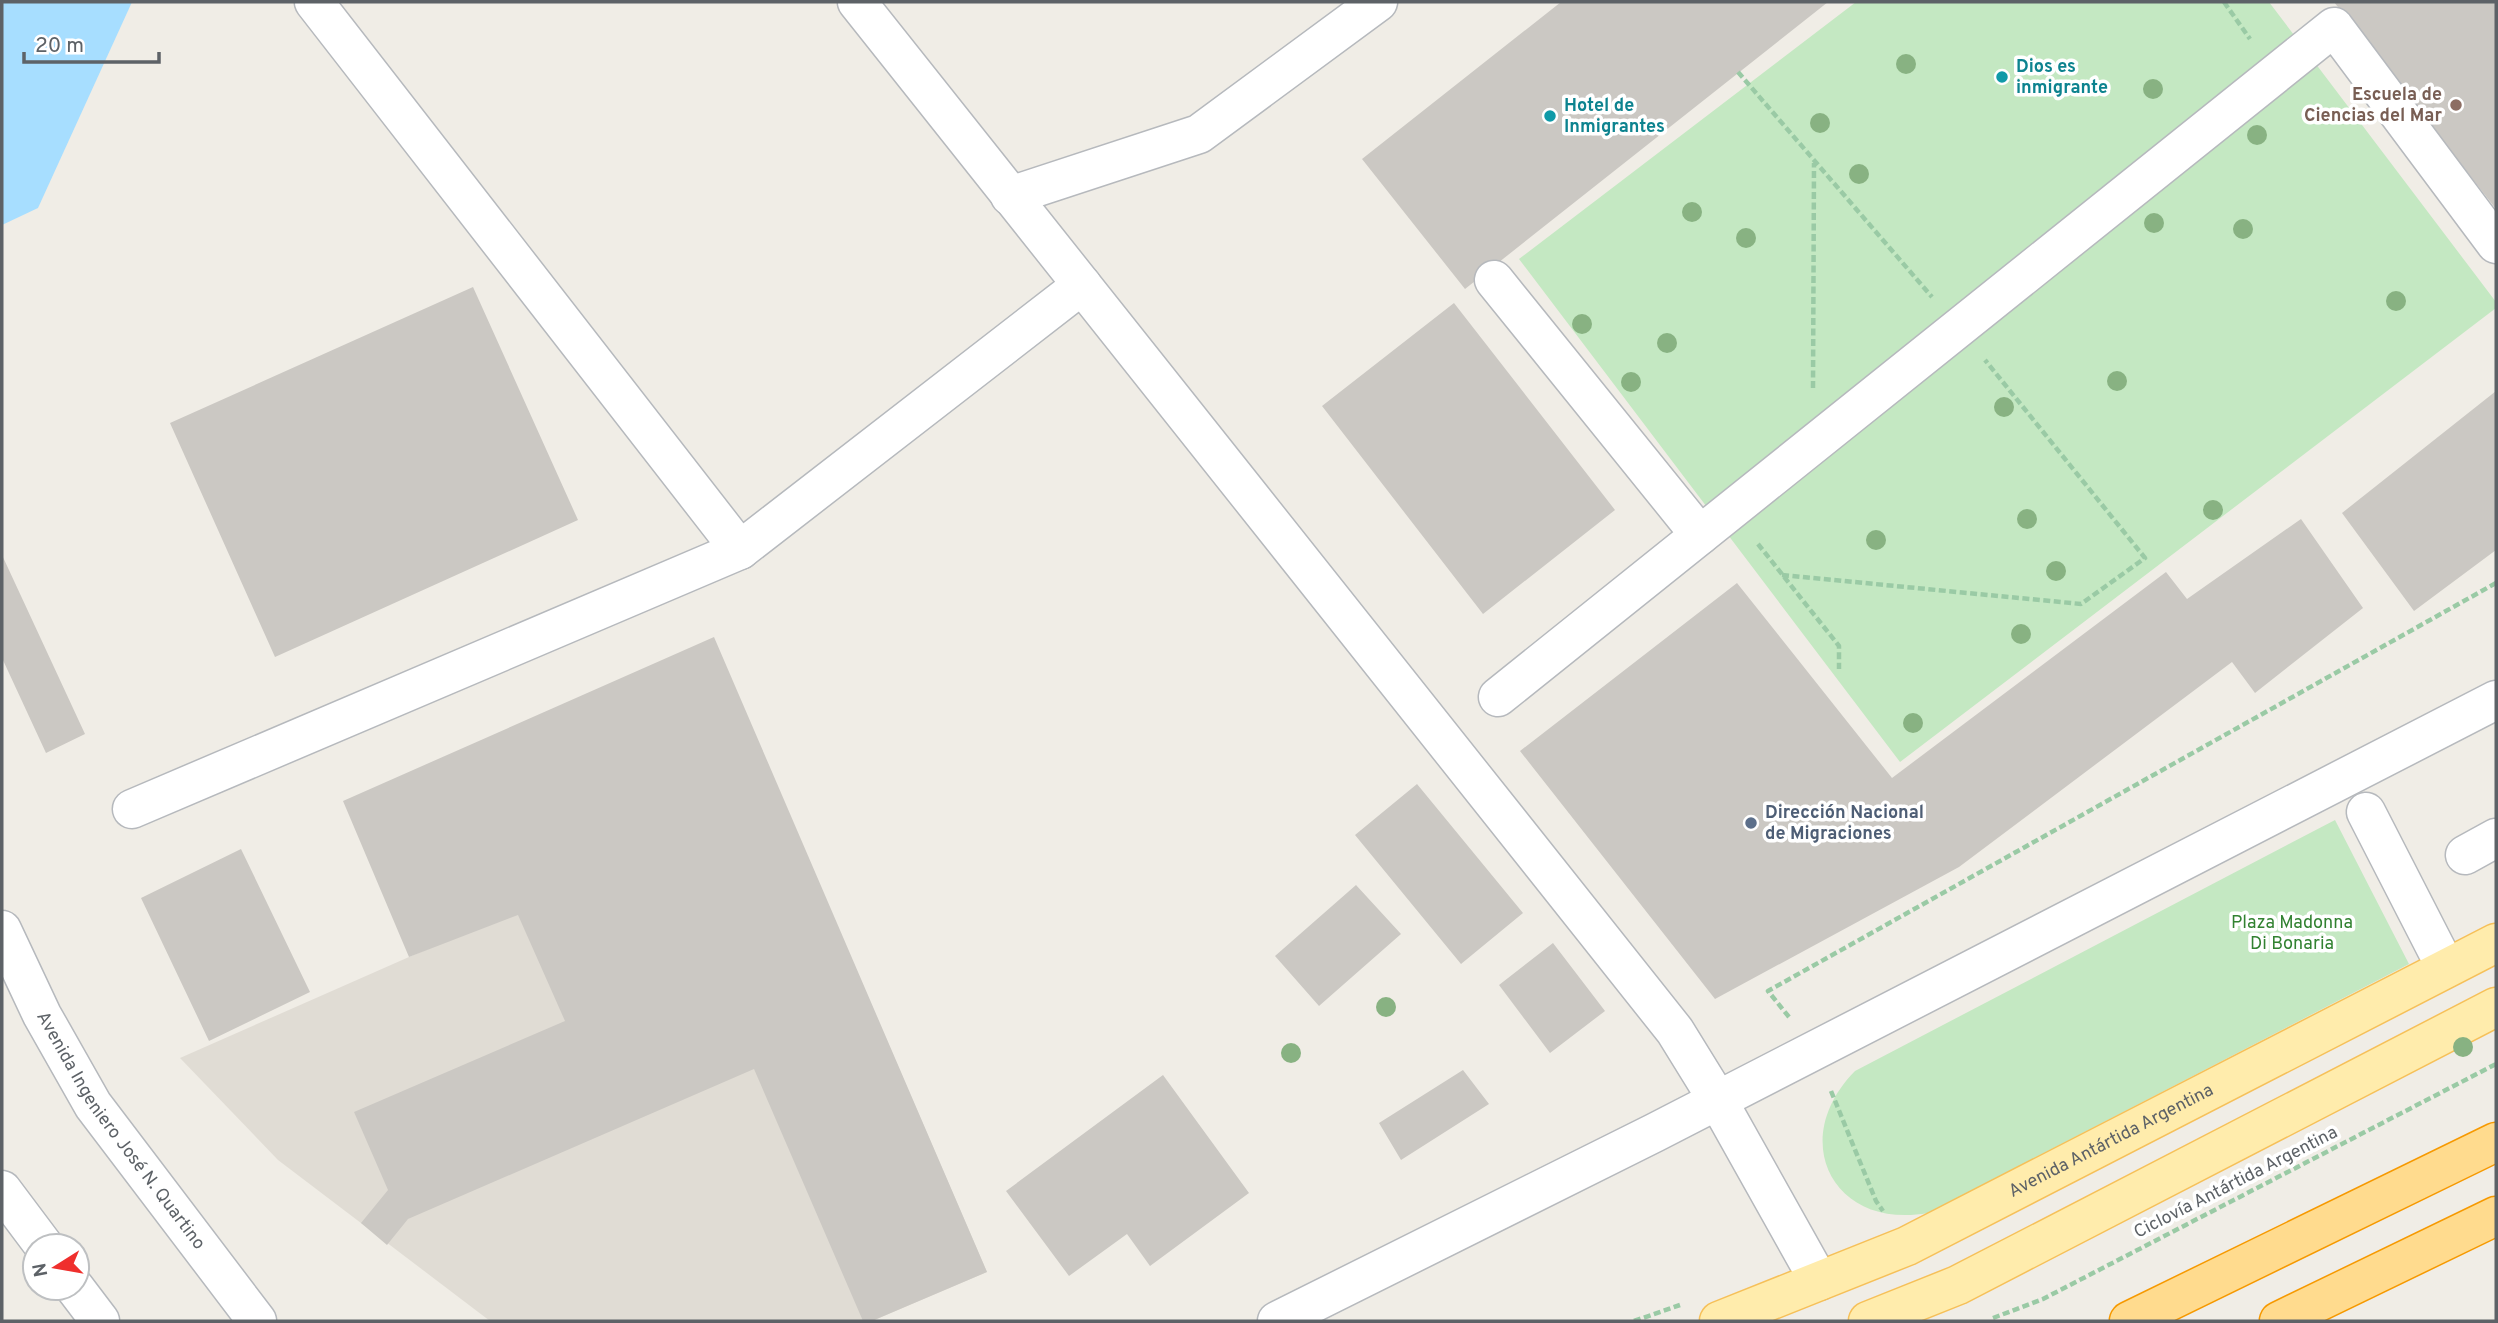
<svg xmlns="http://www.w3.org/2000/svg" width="2498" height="1323" viewBox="0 0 2498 1323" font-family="Overpass,sans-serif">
<rect width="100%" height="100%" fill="#f0ede6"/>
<path fill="#e0dcd4" d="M783,800L987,1272L872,1321H490L278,1160L180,1058L409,957Z"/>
<path fill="#c4e8c2" d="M1856,2H2269L2496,302V308L1900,762L1519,259Z
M2335,820L2409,964L1928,1213C1833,1230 1787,1140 1855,1071Z"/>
<path fill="#a7deff" d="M2,2H132L38,208L2,225Z"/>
<path fill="#cbc8c3" d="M1561,2H1828L1465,289L1362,159Z
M2334,2H2496V209Z
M473,287L578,520L275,657L170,423Z
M1454,303L1615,510L1483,614L1322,406Z
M2496,391V550L2414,611L2342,513Z
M2301,519L2363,608L2255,693L2232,662L1959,867L1715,999L1520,751L1737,583L1892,778L2166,572L2187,599Z
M2,555L85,734L46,753L2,658Z
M714,637L987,1272L872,1321H863L754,1069L408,1219L387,1245L361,1223L388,1190L354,1112L565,1021L518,915L409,957L343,801Z
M1417,784L1523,913L1461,964L1355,835Z
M241,849L310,992L209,1041L141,898Z
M1356,885L1401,934L1319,1006L1275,956Z
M1553,943L1605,1011L1550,1053L1499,985Z
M1463,1070L1489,1104L1401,1160L1379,1123Z
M1163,1075L1249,1193L1150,1266L1127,1234L1069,1276L1006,1191Z"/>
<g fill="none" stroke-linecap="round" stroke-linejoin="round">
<g stroke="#b6b9bd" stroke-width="41">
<g id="minor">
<path d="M314,2L740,550"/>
<path d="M857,2L1675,1031L1717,1099L1819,1281"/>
<path d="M1010,196L1199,134L1378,2"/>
<path d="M1494,280L1700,535"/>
<path d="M1498,697L2334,27L2496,244"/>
<path d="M132,809L740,550L1082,285"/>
<path d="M2366,812L2446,968"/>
<path d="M2465,855L2496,838"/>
<path id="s1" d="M2,930L42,1015L93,1105L257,1321"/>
<path d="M2,1190L44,1246"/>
<path d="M75,1288L100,1321"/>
<path d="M1277,1321L1654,1133L2496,700"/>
</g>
</g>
<g stroke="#f6c059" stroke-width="41">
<g id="major">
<path id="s2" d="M1719,1321L1907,1246L2496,943"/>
<path d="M1868,1321L1958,1285L2496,1007"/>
</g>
</g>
<g stroke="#f69900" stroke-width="41">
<path id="highway" d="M2129,1321L2496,1142
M2279,1321L2496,1216"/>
</g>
<path stroke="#9acaa5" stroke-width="4.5" stroke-dasharray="7 3.5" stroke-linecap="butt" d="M2224,2L2250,39
M1738,72L1932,297
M1813,388L1814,163
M1758,544L1839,646V669
M1782,575L2081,604L2145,558L1985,360
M1789,1017L1768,991L2496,583
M1831,1091L1876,1201L1883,1211
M1993,1318L2043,1299L2496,1064
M1634,1321L1680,1305"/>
<use href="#minor" stroke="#fff" stroke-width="38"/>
<use href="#major" stroke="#ffecac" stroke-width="38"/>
<use href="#highway" stroke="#ffdb8e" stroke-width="38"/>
</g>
<g fill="#88b282">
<circle cx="1906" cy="64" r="10"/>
<circle cx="2153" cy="89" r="10"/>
<circle cx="1820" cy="123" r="10"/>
<circle cx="2257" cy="135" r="10"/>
<circle cx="1859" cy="174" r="10"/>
<circle cx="1692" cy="212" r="10"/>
<circle cx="2154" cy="223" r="10"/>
<circle cx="2243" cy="229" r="10"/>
<circle cx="1746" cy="238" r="10"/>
<circle cx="2396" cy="301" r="10"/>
<circle cx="1582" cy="324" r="10"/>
<circle cx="1667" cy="343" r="10"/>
<circle cx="2117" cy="381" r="10"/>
<circle cx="1631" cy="382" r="10"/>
<circle cx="2004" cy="407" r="10"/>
<circle cx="2213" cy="510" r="10"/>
<circle cx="2027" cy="519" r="10"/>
<circle cx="1876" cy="540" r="10"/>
<circle cx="2056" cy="571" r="10"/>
<circle cx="2021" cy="634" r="10"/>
<circle cx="1913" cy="723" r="10"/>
<circle cx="1386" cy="1007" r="10"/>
<circle cx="2463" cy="1047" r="10"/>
<circle cx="1291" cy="1053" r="10"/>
</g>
<g fill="#0f9aa8" stroke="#fff" stroke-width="2.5">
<circle cx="2002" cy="77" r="7"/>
<circle cx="1550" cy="116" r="7"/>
</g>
<circle fill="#8d6e63" stroke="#fff" stroke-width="2.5" cx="2456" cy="105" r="7"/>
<circle fill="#5c6f8a" stroke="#fff" stroke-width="2.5" cx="1751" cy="823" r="7"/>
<g text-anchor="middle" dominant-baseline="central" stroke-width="7" stroke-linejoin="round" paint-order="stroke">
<g font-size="18" font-weight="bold" fill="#0d838f" stroke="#fff" text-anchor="start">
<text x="2016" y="67">Dios es<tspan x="2016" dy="21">inmigrante</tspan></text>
<text x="1564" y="106">Hotel de<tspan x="1564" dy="21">Inmigrantes</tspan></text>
</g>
<g font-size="18" font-weight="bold" fill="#785e54" stroke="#fff" text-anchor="end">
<text x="2442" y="95">Escuela de<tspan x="2442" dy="21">Ciencias del Mar</tspan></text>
</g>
<g font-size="18" font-weight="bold" fill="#4e5e75" stroke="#fff" text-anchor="start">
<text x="1765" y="813">Dirección Nacional<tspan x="1765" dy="21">de Migraciones</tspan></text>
</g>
<g font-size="18" fill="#328231" stroke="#fff">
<text x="2292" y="923">Plaza Madonna<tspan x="2292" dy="21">Di Bonaria</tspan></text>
</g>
<g font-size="18" fill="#5d6267" stroke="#fff">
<text stroke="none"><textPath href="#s1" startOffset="234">Avenida Ingeniero José N. Quartino</textPath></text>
<text stroke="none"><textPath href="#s2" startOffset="432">Avenida Antártida Argentina</textPath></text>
<text transform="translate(2236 1183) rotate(-27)">Ciclovía Antártida Argentina</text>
</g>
</g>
<rect width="2498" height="1323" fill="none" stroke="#5d6267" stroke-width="7"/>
<g transform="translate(56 1267) rotate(259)"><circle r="33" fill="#ffffff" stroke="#bec0c2" stroke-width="2"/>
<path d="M0-5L12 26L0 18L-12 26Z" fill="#ef2f2d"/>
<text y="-10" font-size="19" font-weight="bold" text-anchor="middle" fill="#5d6267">N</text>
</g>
<path d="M24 52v10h135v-10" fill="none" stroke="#5d6267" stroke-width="3.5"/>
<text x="35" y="52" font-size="21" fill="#5d6267" stroke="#ffffff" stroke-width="5" paint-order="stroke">20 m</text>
</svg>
